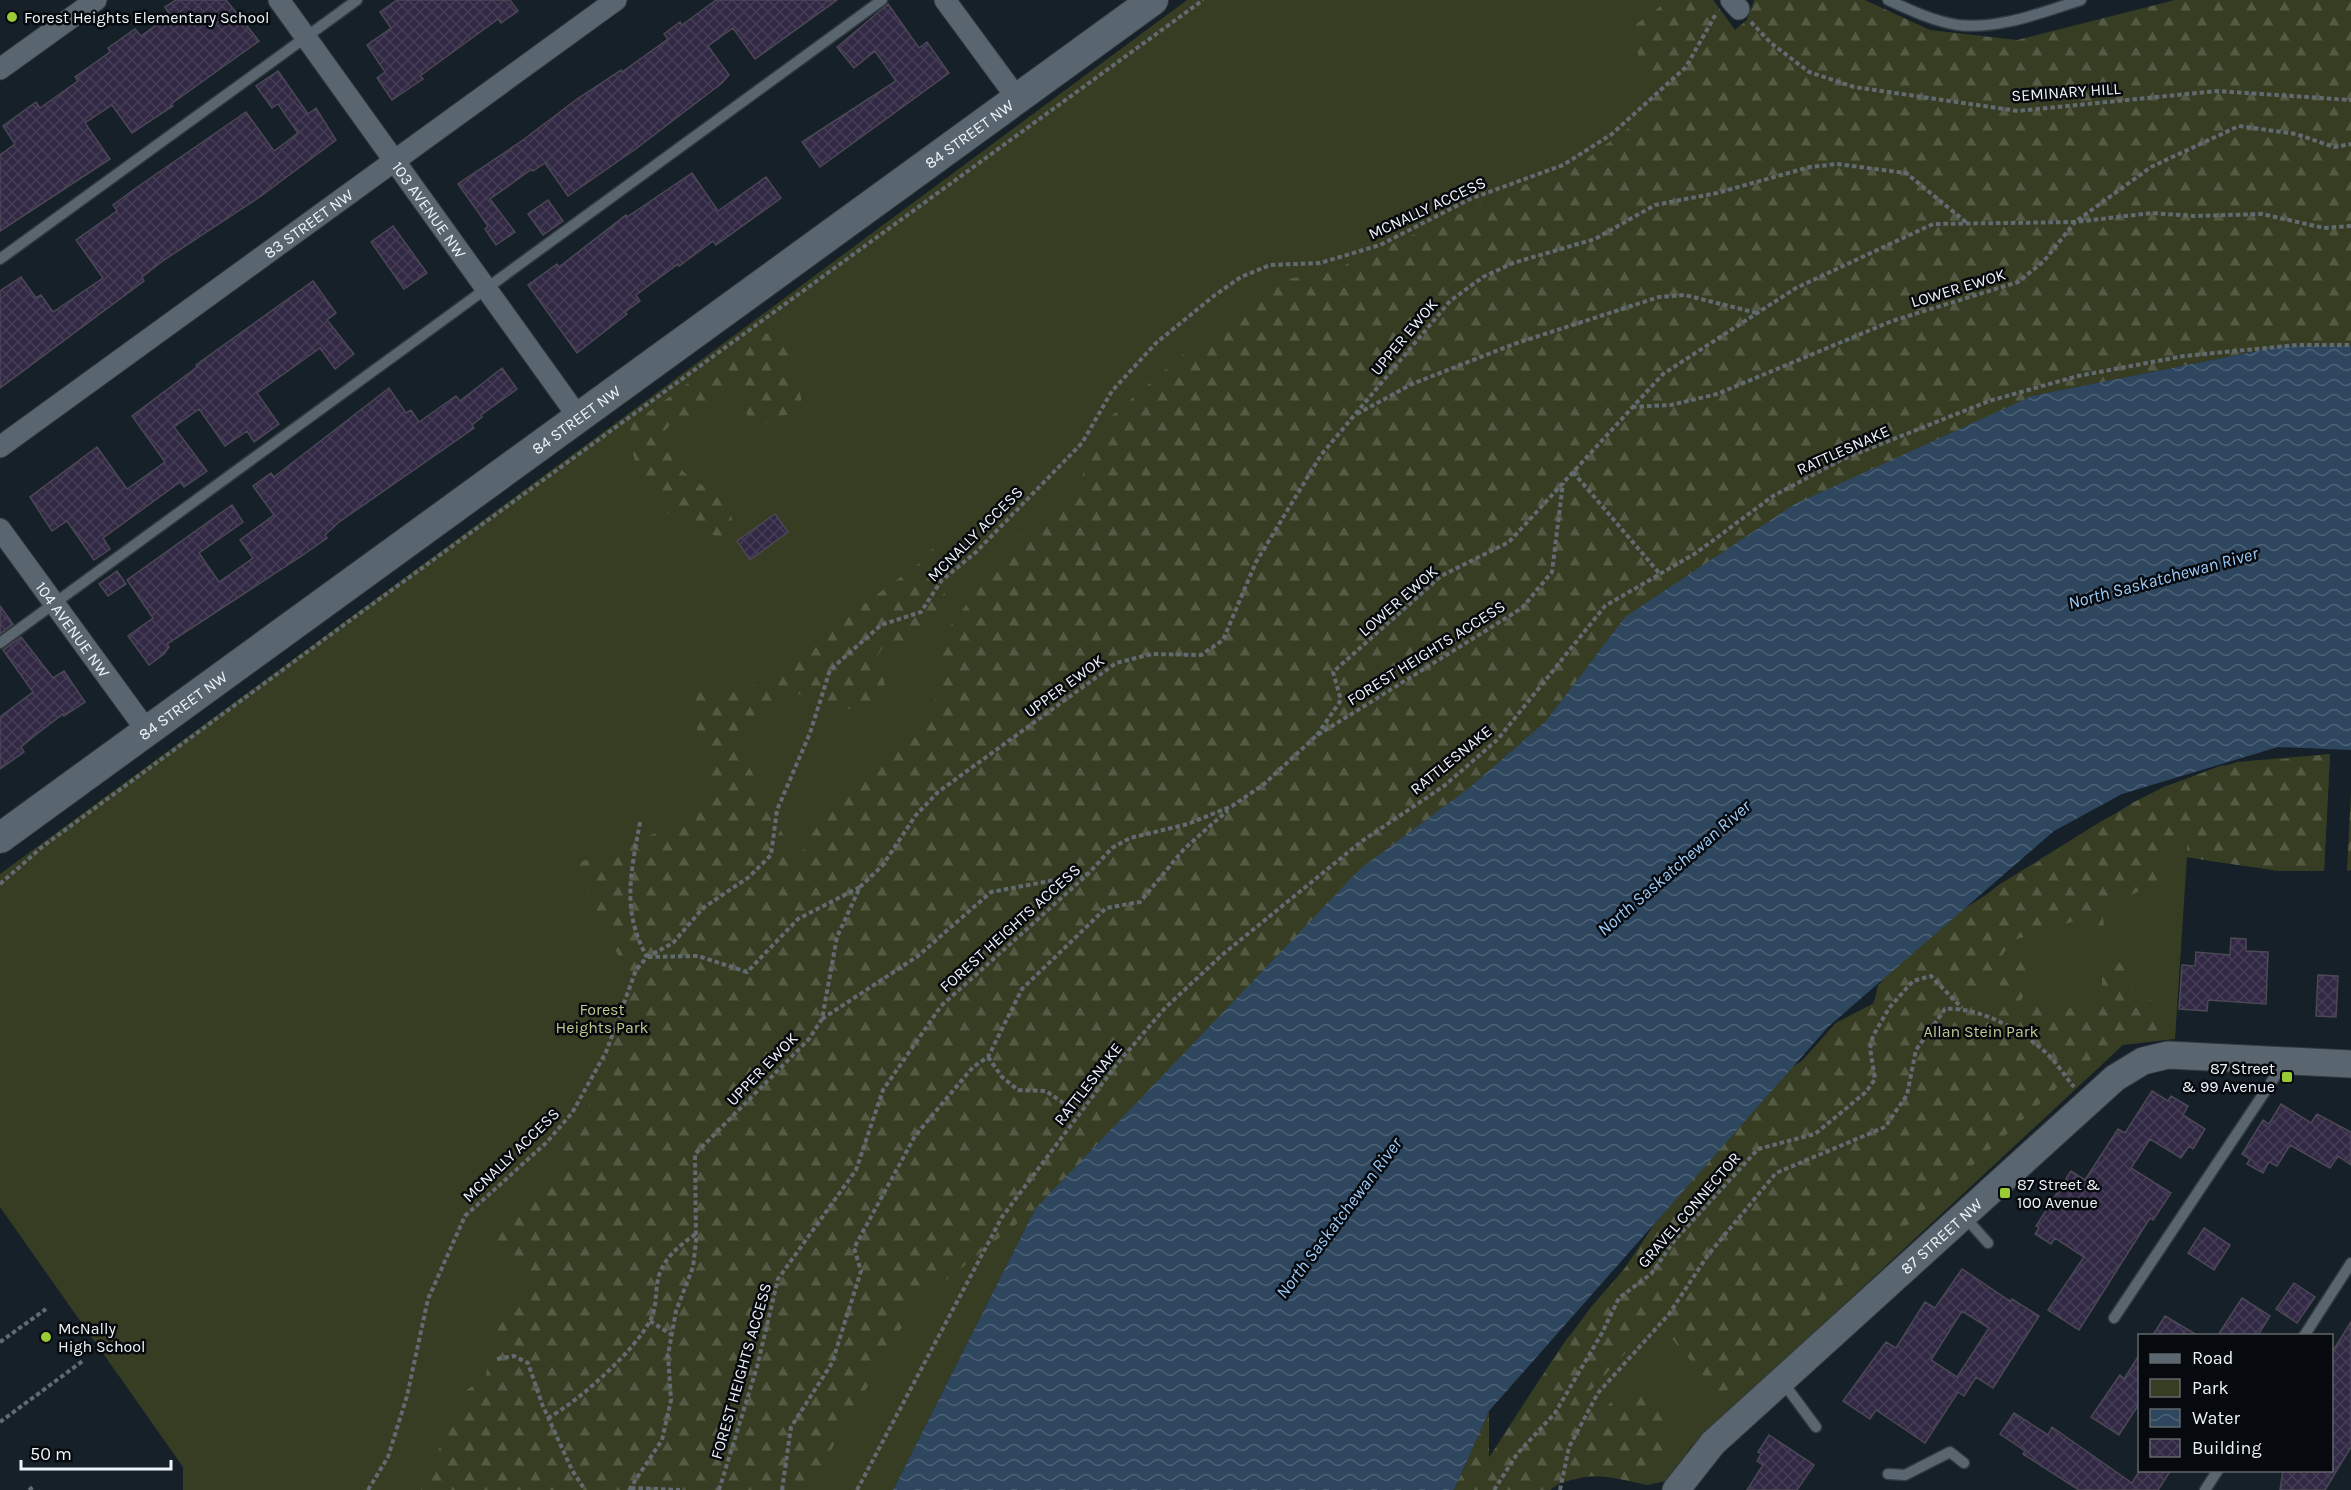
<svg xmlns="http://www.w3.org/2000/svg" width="2351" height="1490" viewBox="0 0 2351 1490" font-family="Karla,sans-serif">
<defs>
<pattern id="forest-firs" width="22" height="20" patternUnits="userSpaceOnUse" patternTransform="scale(1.5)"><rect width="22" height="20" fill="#373d23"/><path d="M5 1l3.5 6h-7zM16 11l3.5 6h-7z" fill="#545a44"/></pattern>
<pattern id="water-waves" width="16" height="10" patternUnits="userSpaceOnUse" patternTransform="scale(1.5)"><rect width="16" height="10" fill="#2e475f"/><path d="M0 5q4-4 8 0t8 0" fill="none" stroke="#4d6277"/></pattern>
<pattern id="building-cross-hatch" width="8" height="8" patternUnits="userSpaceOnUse" patternTransform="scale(1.5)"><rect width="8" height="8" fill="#322945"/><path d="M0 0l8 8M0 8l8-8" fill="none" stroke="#463e57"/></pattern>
</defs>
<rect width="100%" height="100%" fill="#162028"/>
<path fill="#373d23" d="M1187,0H1713L1735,30L1747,20L2033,396L1625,617L1546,721L1469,788L1035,1209L893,1490H183V1467L0,1207V874L617,422Z
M2330,754L2324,871H2278L2187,857L2175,1039L2123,1045L1690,1448L1670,1480L1648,1485L1597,1474L1559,1483L1488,1459L1551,1362L1591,1307L1625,1268L1653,1226L1789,1069L1802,1061L1836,1023L1874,1003L1878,985L1997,886L2100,822L2164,787L2237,762Z"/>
<path fill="url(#forest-firs)" d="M1669,0H1713L1735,30L1747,20L1754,0H1865L1930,30L2017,40L2175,0H2351V346H2282L2033,396L1625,617L1546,721L1469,788L1035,1209L914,1306L808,1490H421L464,1392L486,1376L496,1314L532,1278L527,1257L507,1264L482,1232L561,1169L558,1145L583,1125L628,976L575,864L671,827L714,782L688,701L707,687L743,693L917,565L933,548L946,599C930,627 925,646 887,641L877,656L885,685L880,711L854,708L833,712L800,694L769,707L747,724L742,752L796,861L835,797L935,716L937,644L1019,534L1072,498L1108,419L1267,282L1327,273L1538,179H1559L1653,110L1631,28Z
M779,332L788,339L793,356L782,377C800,387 804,393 800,414L777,416L759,428L750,427L741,393L731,385L719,390L692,418L683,416C669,424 663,429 662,446C671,455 678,467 687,475C710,494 728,489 733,525L725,540L682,522L660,508L639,475L628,436L633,423L755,335Z
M2330,754L2324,871C2276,871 2234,865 2187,857V842L2165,846L2160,881L2102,909L2104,926L2095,934L2075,921L2011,941L1972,1006L1994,1013L2000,1004V977L2017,955L2029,959L2028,983L2019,1007L2028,1011L2046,1000L2056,1018L2074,1005L2088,1014L2102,1003V960L2121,963L2138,998L2164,1003L2162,1029L2115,1040L2059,1086L1718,1399L1707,1380L1656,1320L1591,1390L1595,1419L1613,1400L1652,1388L1674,1422L1660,1461L1648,1485C1615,1478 1579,1467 1550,1490H1454L1489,1411V1458L1566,1340L1625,1268L1688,1176L1789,1069L1802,1061L1836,1023L1873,1004L1884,976L1965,908L2134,802L2164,787L2220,766Z
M2351,791V870L2347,871Z"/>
<path fill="url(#water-waves)" d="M2282,346H2351V750L2278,747L2122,794L2054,831L1828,1027L1489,1411L1454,1490H893L1035,1209L1360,869L1469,788L1546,721L1625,617L1795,504L2032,396Z"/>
<path fill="url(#building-cross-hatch)" stroke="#4c4855" stroke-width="1.5" fill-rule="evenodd" d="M176,0H226L259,41L171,104L173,106L132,133L112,105L85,123L110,159L0,231V155L15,144L3,126L36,102L40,108L78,81L75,77L110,52L108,48L135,29L141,36L170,15L165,7Z
M397,0H510L518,11L501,23L498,19L420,76L423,79L392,100L377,78L385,72L367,45L391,28L380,12Z
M716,0H837L755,59L733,28L708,46L729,75L722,83L637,148L568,196L545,163L533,171L532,169L490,199L515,232L496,245L485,229L488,226L458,184L523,140L577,99L621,70L622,72L668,39L664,34L680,22L682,25Z
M888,4L919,48L927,42L949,73L820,167L802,142L896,81L875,51L854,68L837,47Z
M278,71L308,114L316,108L336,140L261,196L164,260L142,277L144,281L0,388V291L21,277L36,298L41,295L53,312L103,278L76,240L117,211L113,205L136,188L246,112L274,151L298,133L278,104L272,108L256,86Z
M692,173L718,211L766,177L781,198L716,245L713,241L679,266L678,264L636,295L640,301L625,312L627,314L577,353L528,285L557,264L559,267L626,215L627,217Z
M548,200L563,221L543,235L528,214Z
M393,226L427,273L404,289L371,242Z
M313,281L336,313L327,320L354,354L335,369L320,348L257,393L279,424L254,442L247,431L225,446L199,409L174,427L207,471L184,487L180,482L103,538L110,549L94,560L67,521L52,531L30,497L97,447L127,489L165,462L132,416L197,367L196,365Z
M502,368L517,389L481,415L482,417L472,425L474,428L339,522L325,535L327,538L303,555L167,644L169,647L164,654L149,665L128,636L153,618L127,580L232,505L243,522L199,553L219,582L253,558L240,540L274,515L253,486L271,473L274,477L389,388L406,413L411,410L419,422L456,396L460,401Z
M775,514L788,532L750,560L737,541Z
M117,571L126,584L108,596L99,584Z
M0,606L13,624L0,634Z
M21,637L53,678L64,671L85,702L64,716L63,714L33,737L21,747L24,752L0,769V717L33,692L3,650Z
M2231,938L2246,939V951L2268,952L2266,1004L2208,1000L2207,1011L2179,1009L2182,965L2195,966L2196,952L2230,955Z
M2318,975L2338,976L2336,1017L2316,1016Z
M2152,1091L2168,1101L2171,1096L2188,1106L2183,1115L2205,1129L2193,1149L2189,1146L2181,1158L2150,1139L2131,1168L2171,1193L2153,1220L2150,1218L2079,1330L2048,1310L2084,1257L2055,1238L2051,1244L2035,1234L2039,1228L2036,1226L2071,1171L2085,1180L2118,1129L2125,1133Z
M2281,1104L2311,1123L2317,1114L2351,1132V1165L2338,1156L2330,1168L2290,1145L2277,1166L2269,1162L2263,1173L2247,1164L2250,1159L2242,1154L2263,1120L2269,1124Z
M2204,1228L2230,1245L2214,1270L2188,1253Z
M1962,1269L2010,1301L2012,1299L2039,1316L1993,1388L1976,1377L1964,1396L1958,1392L1925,1443L1876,1410L1870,1419L1843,1401L1886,1342L1896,1348L1925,1302L1935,1308ZM1962,1311L1989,1328L1957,1377L1931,1360Z
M2294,1283L2315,1297L2297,1323L2276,1309Z
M2242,1298L2270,1316L2258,1335H2218Z
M2165,1316L2197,1335H2153Z
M2351,1322V1447L2325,1490H2280L2283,1470H2331V1354Z
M2139,1355V1404L2119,1435L2091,1417L2120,1375L2124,1379Z
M2014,1413L2048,1435L2052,1427L2132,1483L2140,1470H2171L2158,1490H2079L2023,1454L2025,1451L2000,1434Z
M1769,1435L1814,1465L1797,1490H1747L1763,1465L1757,1461L1761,1454L1758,1452Z"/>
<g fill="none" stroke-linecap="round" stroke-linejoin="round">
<g stroke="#32393f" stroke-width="13">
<path id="service" d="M1888,0C1910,10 1933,21 1958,25C1999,30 2042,12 2081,0
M0,259L357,0
M0,643L882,0
M1964,1216L1988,1243
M2114,1318L2284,1063
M2304,1336L2351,1263
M1782,1381L1816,1427
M1888,1474L1905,1475L1950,1452L1964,1463
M2205,1490L2218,1470"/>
</g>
<g stroke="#32393f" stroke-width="23">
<g id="minor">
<path id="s1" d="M279,0L579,418"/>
<path d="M945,0L1017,98"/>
<path d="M1731,0L1739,9"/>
<path d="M0,69L96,0"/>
<path id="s2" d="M0,447L616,0"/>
<path id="s3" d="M0,529L147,731"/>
</g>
</g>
<g stroke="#32393f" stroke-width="29">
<g id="tertiary">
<path id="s4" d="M1676,1490L1713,1443L2115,1078L2143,1061L2168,1055L2351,1064"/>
</g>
</g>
<g stroke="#32393f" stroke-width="32">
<g id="secondary">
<path id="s5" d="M0,838L1153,0"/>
</g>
</g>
<path stroke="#626b72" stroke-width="4" stroke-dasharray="4.5 3" stroke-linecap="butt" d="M1751,22L1771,43L1809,72L1854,87L2018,111L2217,91L2351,100
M1632,407L1671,405L1717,394L1892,321L2018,282L2044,261L2075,222L2152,213L2193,216L2262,214L2324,228L2351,226
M1357,414L1412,384L1514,344L1659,297L1685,295L1757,313
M1573,472L1660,574
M1317,735L1341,700L1333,672L1441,576L1509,542L1663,374L1796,288L1933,224L2075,222L2151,167L2239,126L2296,134L2334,147L2351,144
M640,822C631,873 621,910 647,957
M0,884L42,847L341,627L1203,0
M648,957L698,956L747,972L798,919L860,887
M822,1019L918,956L991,892L1087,874
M988,1057L1002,1077L1018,1090L1046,1091L1079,1114
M650,1321L672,1335
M0,1342L46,1309
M497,1359L514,1356L528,1363L542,1404L572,1470L585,1490
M548,1418C579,1401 635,1351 651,1319C657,1306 655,1293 658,1279C663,1258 680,1245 696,1234
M0,1422L84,1360
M631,1488L680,1490
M29,1490L34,1486
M368,1490L388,1457L407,1396L428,1299L465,1216L546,1143L572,1113L606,1052L636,970L647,957L673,943L703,908L749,877L771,855L777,810L810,733L830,670L881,625L921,612L941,581L976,552L1082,443L1112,391L1156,343L1215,295L1241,277L1270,265L1320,263L1380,245L1470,199L1563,165L1612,134L1686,67L1717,12
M629,1490L662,1440L671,1400L668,1355L676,1311L693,1267L696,1241L695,1154L809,1039L822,1019L837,937L860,887L882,866L916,815L938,792L1116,663L1152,654L1201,655L1223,640L1256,562L1321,455L1450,301L1483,277L1513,263L1595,239L1655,205L1717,193L1810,167L1837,164L1906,173L1967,223
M719,1490L757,1367L778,1279L856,1170L883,1090L941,1006L1088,874L1112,848L1130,838L1188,824L1232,806L1263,785L1316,736L1522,608L1552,572L1563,483
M782,1490L791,1427L832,1363L861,1271L854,1248L915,1136L973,1067L988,1057L1022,989L1106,908L1140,902L1184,849L1228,810
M857,1490L1002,1217L1117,1064L1165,1008L1222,955L1362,841L1444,786L1498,739L1605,606L1696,553L1773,496L1841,460L1989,401L2078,376L2184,356L2297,345H2351
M1494,1490L1517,1454L1555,1413L1602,1333L1619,1298L1651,1274L1674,1241L1758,1149L1815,1134L1866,1092L1875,1079L1870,1048L1873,1036L1889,1008L1913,981L1931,976L1962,1008
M1560,1490L1569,1447L1598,1393L1669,1314L1708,1255L1776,1173L1885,1127L1907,1095L1916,1050L1945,1009C1979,1007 2017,1028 2043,1050C2055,1060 2064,1075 2074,1087"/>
<use href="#service" stroke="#5a666f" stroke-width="10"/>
<use href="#minor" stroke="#5a666f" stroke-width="21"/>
<use href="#tertiary" stroke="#5a666f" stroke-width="27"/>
<use href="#secondary" stroke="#5a666f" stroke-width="30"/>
</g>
<g fill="#9acb35" stroke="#06090d" stroke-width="2">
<circle cx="12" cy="17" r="6"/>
<rect x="2281" y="1071" width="12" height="12" rx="3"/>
<rect x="1999" y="1187" width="12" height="12" rx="3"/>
<circle cx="46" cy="1337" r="6"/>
</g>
<g text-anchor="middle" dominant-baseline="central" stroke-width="5" stroke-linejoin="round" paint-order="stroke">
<g font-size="16" fill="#edf4f9" stroke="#06090d" text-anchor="start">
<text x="24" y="17">Forest Heights Elementary School</text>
<text x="2275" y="1068" text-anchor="end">87 Street<tspan x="2275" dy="18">&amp; 99 Avenue</tspan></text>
<text x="2017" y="1184">87 Street &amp;<tspan x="2017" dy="18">100 Avenue</tspan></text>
<text x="58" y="1328">McNally<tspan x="58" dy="18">High School</tspan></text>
</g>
<g font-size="16" fill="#edf4f9" stroke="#06090d">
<text transform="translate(2066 92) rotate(-4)">SEMINARY HILL</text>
<text stroke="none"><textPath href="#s5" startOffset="1198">84 STREET NW</textPath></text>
<text transform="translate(1427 208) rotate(-25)">MCNALLY ACCESS</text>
<text stroke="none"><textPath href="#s1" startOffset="258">103 AVENUE NW</textPath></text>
<text stroke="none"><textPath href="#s2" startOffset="381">83 STREET NW</textPath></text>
<text transform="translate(1958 288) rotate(-17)">LOWER EWOK</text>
<text transform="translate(1404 337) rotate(-50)">UPPER EWOK</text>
<text stroke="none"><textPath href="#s5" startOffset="712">84 STREET NW</textPath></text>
<text transform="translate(1843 450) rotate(-24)">RATTLESNAKE</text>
<text transform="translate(975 534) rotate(-45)">MCNALLY ACCESS</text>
<text transform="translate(1398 601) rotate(-41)">LOWER EWOK</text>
<text stroke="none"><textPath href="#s3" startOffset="124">104 AVENUE NW</textPath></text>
<text transform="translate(1426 653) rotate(-32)">FOREST HEIGHTS ACCESS</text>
<text transform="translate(1064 686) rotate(-36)">UPPER EWOK</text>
<text stroke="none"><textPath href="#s5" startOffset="226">84 STREET NW</textPath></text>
<text transform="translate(1451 760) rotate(-39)">RATTLESNAKE</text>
<text transform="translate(1010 928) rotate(-42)">FOREST HEIGHTS ACCESS</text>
<text transform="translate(762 1069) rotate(-46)">UPPER EWOK</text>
<text transform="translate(1088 1084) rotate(-52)">RATTLESNAKE</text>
<text transform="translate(511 1155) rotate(-44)">MCNALLY ACCESS</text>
<text transform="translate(1689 1210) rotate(-49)">GRAVEL CONNECTOR</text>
<text stroke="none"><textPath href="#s4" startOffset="368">87 STREET NW</textPath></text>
<text transform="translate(741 1371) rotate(-74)">FOREST HEIGHTS ACCESS</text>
</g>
<g font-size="16" fill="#bdca8d" stroke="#06090d">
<text x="602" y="1009">Forest<tspan x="602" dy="18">Heights Park</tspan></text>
<text x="1981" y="1031">Allan Stein Park</text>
</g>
<g font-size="18" font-style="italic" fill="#9dccfa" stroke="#06090d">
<text transform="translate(2163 578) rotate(-15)">North Saskatchewan River</text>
<text transform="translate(1674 868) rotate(-41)">North Saskatchewan River</text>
<text transform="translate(1339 1218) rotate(-53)">North Saskatchewan River</text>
</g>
</g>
<rect x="2138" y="1334" width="195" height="138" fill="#06090d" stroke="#62676b" stroke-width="1.5"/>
<rect x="2150" y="1354" width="30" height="9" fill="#5a666f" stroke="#62676b" stroke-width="1.5"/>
<text x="2192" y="1364" font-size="18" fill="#edf4f9">Road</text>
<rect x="2150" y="1379" width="30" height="18" fill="#373d23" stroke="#62676b" stroke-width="1.5"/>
<text x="2192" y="1394" font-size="18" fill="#edf4f9">Park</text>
<rect x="2150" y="1409" width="30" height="18" fill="url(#water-waves)" stroke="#62676b" stroke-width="1.5"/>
<text x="2192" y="1424" font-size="18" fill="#edf4f9">Water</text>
<rect x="2150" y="1439" width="30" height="18" fill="url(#building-cross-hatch)" stroke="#62676b" stroke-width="1.5"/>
<text x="2192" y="1454" font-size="18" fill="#edf4f9">Building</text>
<path d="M21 1460v9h150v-9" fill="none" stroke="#edf4f9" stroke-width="3"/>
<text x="30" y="1460" font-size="18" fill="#edf4f9" stroke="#06090d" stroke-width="4.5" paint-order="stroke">50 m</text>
</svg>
